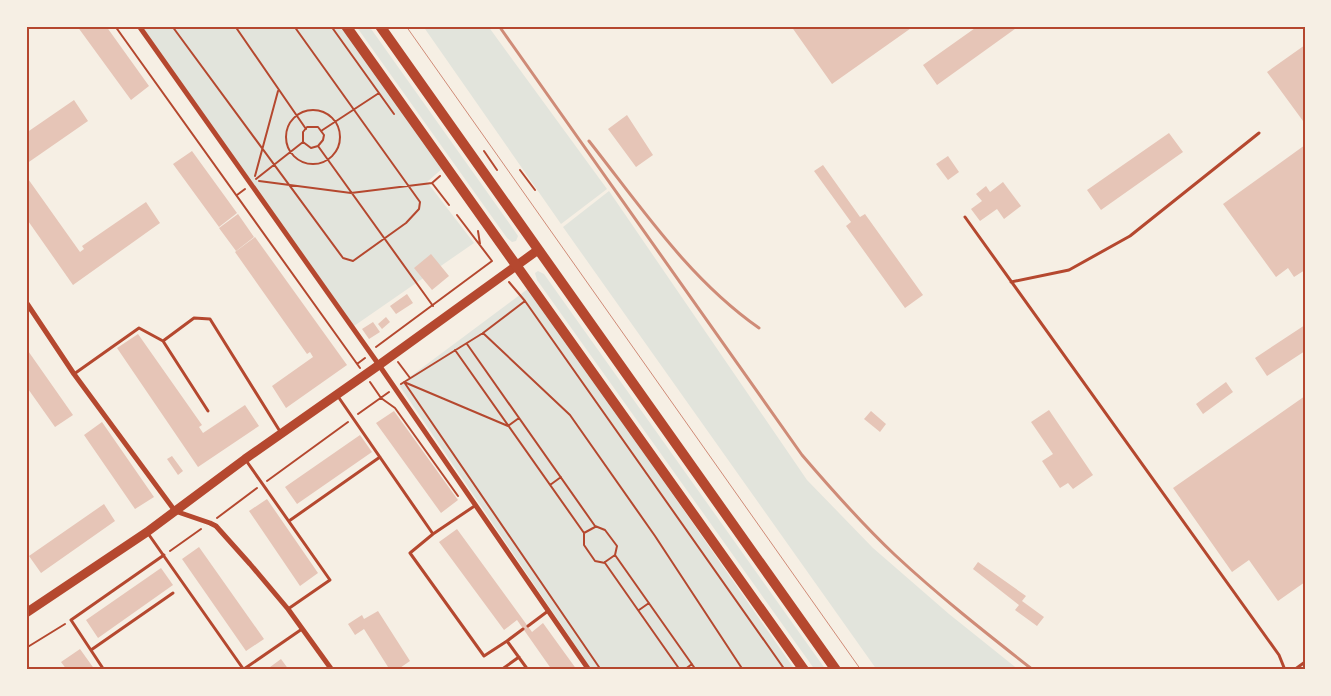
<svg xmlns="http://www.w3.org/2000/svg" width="1331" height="696" font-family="Helvetica,sans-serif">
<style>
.green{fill:#e2e4dc}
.building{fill:#e6c5b7}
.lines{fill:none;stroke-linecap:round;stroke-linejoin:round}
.path{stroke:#b5482f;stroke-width:2}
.service{stroke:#b5482f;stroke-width:3}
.minor{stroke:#b5482f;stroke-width:5}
.secondary{stroke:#b5482f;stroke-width:9}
.primary{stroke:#b5482f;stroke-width:10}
.tram{stroke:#cf8b77;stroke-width:1}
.rail{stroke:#cf8b77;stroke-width:3}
.neatline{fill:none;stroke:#b5482f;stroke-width:2}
</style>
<rect width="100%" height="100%" fill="#f6efe4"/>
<path class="green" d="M141,26H341L443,168L427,182L474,243L354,326Z
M356,26H369L514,230L518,236L516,241L512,242L507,238Z
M423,26H488L607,189L561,224Z
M609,191L807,480L873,548L949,614L1019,670H877L563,227Z
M538,271L544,274L826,670H815L537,280L535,273Z
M529,288L795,670H592L399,385Z"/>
<path class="building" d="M77,26H106L149,86L131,100Z
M791,26H914L832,84Z
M978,26H1019L937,85L923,65Z
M1305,45V119L1303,121L1267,72Z
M74,100L88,121L26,164V133Z
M627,115L653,155L636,167L608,129Z
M1169,133L1183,152L1101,210L1087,190Z
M1305,145V270L1294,277L1288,268L1276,277L1223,204Z
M192,151L237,213L219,227L173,164Z
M948,156L959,172L948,180L936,164Z
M823,165L860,217L865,214L923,295L905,308L846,226L851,222L814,171Z
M26,176L80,252L84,249L82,246L146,202L160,223L73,285L26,218Z
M1003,182L1021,206L1004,219L997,209L980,221L971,209L982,201L976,194L986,186L990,192Z
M238,214L254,237L236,251L219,228Z
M255,237L347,365L286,408L272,386L313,357L310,352L307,354L235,252Z
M431,254L449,276L432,290L414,268Z
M407,294L413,303L396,314L390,306Z
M386,317L390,322L382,329L378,324Z
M373,322L380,332L369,339L362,329Z
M1305,325V351L1267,376L1255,358Z
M138,334L202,425L199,427L203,433L245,405L259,426L198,467L117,348Z
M26,348L73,415L55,427L26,386Z
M1226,382L1233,392L1203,414L1196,404Z
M1305,396V582L1278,601L1249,560L1232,572L1173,488Z
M1049,410L1093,475L1073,489L1068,483L1060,488L1042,461L1053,454L1031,422Z
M394,411L458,500L441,513L376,423Z
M871,411L886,424L880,432L864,419Z
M102,422L154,497L135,509L84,435Z
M360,435L372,452L297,504L285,487Z
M172,456L183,471L178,475L167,459Z
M267,499L318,573L300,586L249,511Z
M104,504L115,521L41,573L29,556Z
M457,529L532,632L543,623L577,670H552L517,620L504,630L439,542Z
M199,547L264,639L246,651L182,559Z
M978,562L1026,596L1022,601L1044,617L1037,626L1015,610L1019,605L973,569Z
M161,568L173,585L98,638L86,620Z
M378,611L410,661L397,670H384L388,667L364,629L355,635L348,624L362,615L364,619Z
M80,649L95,670H67L61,662Z
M281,659L289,670H266Z"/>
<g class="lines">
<path class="path" d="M115,26L360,368
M172,26L343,258L353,261L406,223L419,209L420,202L294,26
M235,26L306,129
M331,26L394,114
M286 137a27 27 0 1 1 54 0a27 27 0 1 1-54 0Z
M321,131L379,93
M318,146L311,148L303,142V132L307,127H318L324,135L323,140L318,146L433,306
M484,151L497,170
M520,170L535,190
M255,176L278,91
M256,179L303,142
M259,181L351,193L432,183L440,176
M432,183L449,205
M237,195L245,189
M478,231L480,244
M509,282L525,301
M483,333L570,415L655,536L743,670
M467,344L595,526L605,530L617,546L615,555L696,670
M376,347L492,261L457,215
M455,350L584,533V545L595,561L605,563L680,670
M398,362L410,378
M357,364L365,358
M370,382L381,398L395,408L458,496
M404,382L601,670
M404,382L508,426L519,418
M401,384L483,333L525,301L785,670
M358,414L389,392
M267,481L348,422
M550,485L561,477
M217,518L257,488
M584,533L595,527
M170,551L201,529
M605,562L615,555
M639,610L649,603
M26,648L65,624
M684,670L692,664"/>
<path class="service" d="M965,217L1279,655L1285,670
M1011,282L1069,270L1130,236L1259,133
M163,341L208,411
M74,374L139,328L163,341L194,318L210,319L281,433
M337,395L433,534L410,553L484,656L507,641L528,670
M245,459L330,580L288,609
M289,521L380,457
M147,532L244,670
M433,534L476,505
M528,626L548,611
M507,641L523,629
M91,650L173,593
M244,669L302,629
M104,670L71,620L164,555
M501,670L519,657
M1294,670L1305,662"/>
<path class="minor" d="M139,26L379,365L589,670
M26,302L74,374L175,511L210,523L216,526L250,564L288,609L332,670
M26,666L28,670"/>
<path class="secondary" d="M26,613L147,532L245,459L379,365L538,250"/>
<path class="primary" d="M346,26L804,670
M380,26L836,670"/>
<path class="tram" d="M406,26L861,670"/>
<path class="rail" d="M499,26L802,455C832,490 862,524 895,555C939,596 986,633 1033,670
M589,141C641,207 689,279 759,328"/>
</g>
<rect width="1331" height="696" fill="none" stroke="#f6efe4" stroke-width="55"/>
<rect x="28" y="28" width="1276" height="640" class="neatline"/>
</svg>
